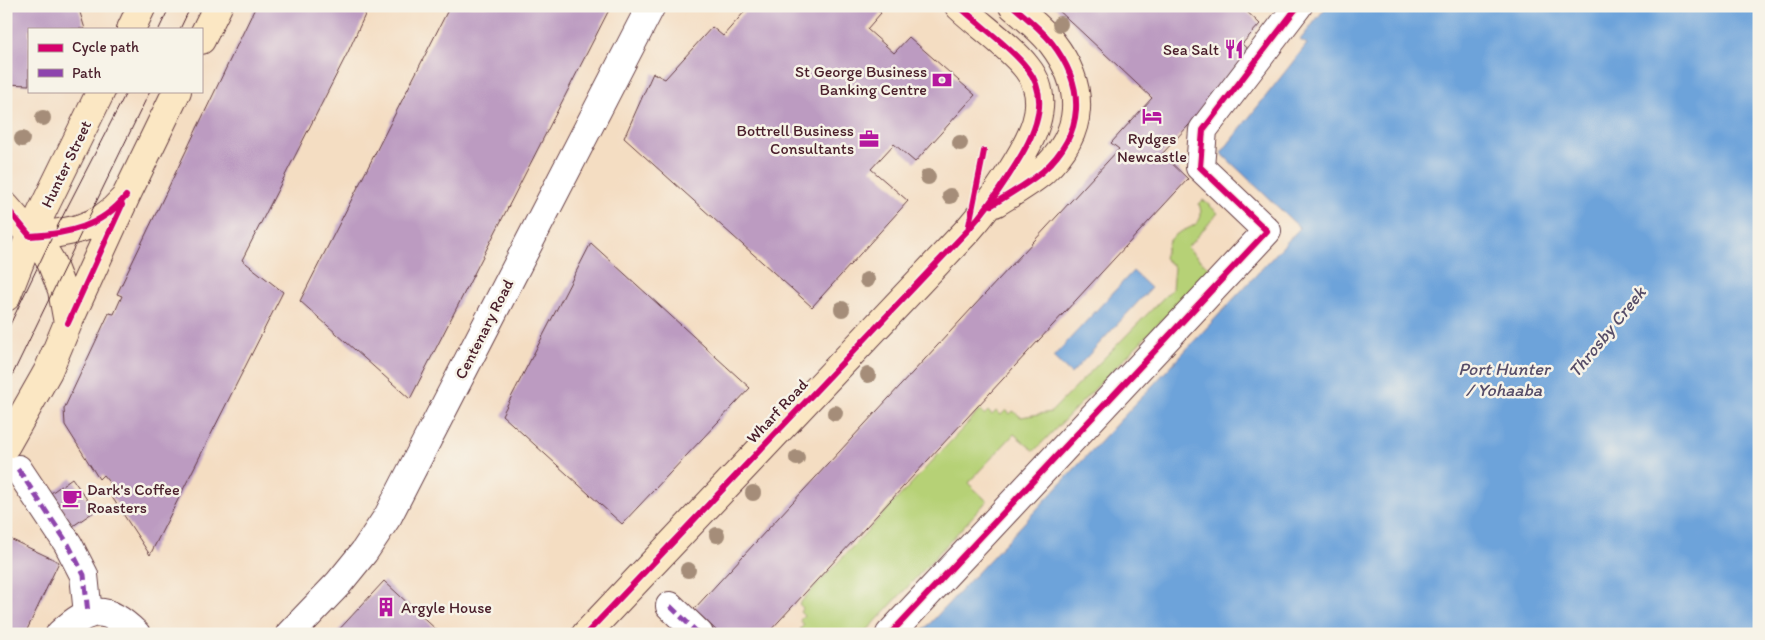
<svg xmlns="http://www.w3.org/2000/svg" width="1765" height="640" font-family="Itim,sans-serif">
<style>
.green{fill:#b6d176;stroke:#807850}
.water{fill:#6da3da;stroke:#5c6182}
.building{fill:#bc9bc1}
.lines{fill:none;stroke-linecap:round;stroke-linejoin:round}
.pedestrian-casing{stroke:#643c42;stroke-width:30}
.minor-casing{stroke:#643c42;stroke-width:30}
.secondary-casing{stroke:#643c42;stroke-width:30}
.pedestrian{stroke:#fff;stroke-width:28}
.minor{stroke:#fff;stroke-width:28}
.secondary{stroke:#fbe7c3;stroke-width:28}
.tram{stroke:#4a1f2b;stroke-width:1}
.quiet{stroke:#8e44ad;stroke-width:5;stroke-dasharray:10 5;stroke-linecap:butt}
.cycleway-casing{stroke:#f7f3e8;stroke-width:9}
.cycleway{stroke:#d6006c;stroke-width:6}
.tree{fill:#a58d79}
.labels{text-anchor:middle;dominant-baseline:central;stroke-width:5;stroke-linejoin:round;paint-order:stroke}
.poi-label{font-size:16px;fill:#4a1f2b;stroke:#f7f3e8;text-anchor:end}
.street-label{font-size:16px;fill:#4a1f2b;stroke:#f7f3e8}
.water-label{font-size:18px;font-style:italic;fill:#564d68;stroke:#f7f3e8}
</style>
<rect width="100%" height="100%" fill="#f7f3e8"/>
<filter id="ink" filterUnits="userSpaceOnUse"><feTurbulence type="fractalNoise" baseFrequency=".02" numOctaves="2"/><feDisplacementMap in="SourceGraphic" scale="10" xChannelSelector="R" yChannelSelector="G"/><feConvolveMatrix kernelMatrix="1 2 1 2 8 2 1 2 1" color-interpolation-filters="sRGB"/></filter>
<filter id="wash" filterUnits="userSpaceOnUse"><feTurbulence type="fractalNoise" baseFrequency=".0096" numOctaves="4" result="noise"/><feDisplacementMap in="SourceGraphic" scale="20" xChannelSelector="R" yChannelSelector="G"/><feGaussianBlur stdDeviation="1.12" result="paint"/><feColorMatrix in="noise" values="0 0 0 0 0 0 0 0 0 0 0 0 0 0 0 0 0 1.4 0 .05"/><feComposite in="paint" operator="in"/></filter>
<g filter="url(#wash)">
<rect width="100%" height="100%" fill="#f4ddc2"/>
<path class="green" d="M1203,200L1218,213L1187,248L1211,270L1034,451L1014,434L968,483L987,501L864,634H803L804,632L800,629L804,625L800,620L804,616L800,612L803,608L799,604L980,410L984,415L988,411L992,415L996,411L1001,415L1006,410L1010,414L1013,411L1021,417L1051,412L1172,289L1174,267L1164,258C1166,251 1167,243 1172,238C1183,226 1208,229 1199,204Z"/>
<path class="water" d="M1327,6H1759V634H920L1300,228L1221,153L1307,44L1300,40Z
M1133,271L1151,288L1071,374L1053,357Z"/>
<g id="blocks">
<path class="building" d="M6,6H78L85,29H29V85L6,84Z
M256,6H369L348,52L242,260L283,292L150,555L108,491L113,487L103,475L99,479L65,425L64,409L109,313L114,314L122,296L117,294Z
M450,6H611L410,399L300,301Z
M741,6H874L881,13L867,29L894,53L909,37L975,95L915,162L894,144L871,169L908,201L812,307L624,138L653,73L665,79L712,27L723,36L746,10Z
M1054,6H1241L1260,24L1242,44L1254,55L1162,154L1188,179L767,634H720L694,609L1119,149L1111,143L1152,98Z
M591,243L750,388L622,524L502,415Z
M72,478L95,511L73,526L51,493Z
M6,537L59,562L25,634H6Z
M384,581L441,634H335Z"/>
</g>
</g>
<g filter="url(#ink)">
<use href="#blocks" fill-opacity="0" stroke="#643c42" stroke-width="1"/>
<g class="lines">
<defs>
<path id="pedestrian" d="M18,469L68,544L84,575L88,614
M670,606L699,634
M890,634L1267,231L1200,167L1203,130L1298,6"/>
<path id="minor" d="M60,634C90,606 106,605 136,634
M290,634L338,584L364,552L388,516L651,6"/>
<path id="secondary" d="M131,29L142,6
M201,40L218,6
M995,203C1011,193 1029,183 1043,171C1085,133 1086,87 1052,43C1041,29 1027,18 1013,6
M6,207L45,252L51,262L62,290L68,323
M30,236C64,234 99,229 122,201
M6,297L30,236L101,91
M6,445L48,371L68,323L126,196L177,91
M586,634L968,230C984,212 996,195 1009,175C1029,144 1055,103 1027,68C1010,46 980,26 959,6"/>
</defs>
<use href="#pedestrian" class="pedestrian-casing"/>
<use href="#minor" class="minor-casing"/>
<use href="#secondary" class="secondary-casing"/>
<use href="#pedestrian" class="pedestrian"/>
<use href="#minor" class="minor"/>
<use href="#secondary" class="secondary"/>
<path class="tram" d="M159,29L170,6
M180,29L191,6
M6,333L53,235L127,91
M6,388L150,91"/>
<path class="quiet" d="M18,469L68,544L84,575L88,614
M670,606L699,634"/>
<defs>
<path id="cycleway" d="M992,205C1009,194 1028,184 1043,171C1085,133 1086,87 1052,43C1041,29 1027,18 1013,6
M6,207L30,236C68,234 101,227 126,196
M968,230L984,151
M68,323L122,205
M586,634L968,230C984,212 996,195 1009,175C1029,144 1055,103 1027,68C1010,46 980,26 959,6
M890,634L1267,231L1200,167L1203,130L1298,6"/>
</defs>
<use href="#cycleway" class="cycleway-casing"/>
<use href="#cycleway" class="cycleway"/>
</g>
<g class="tree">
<circle cx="1060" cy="24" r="8"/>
<circle cx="43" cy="118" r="8"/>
<circle cx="22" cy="139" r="8"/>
<circle cx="960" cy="143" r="8"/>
<circle cx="928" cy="177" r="8"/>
<circle cx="950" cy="196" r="8"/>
<circle cx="867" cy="280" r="8"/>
<circle cx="842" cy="309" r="8"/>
<circle cx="868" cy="375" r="8"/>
<circle cx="835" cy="413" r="8"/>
<circle cx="797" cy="458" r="8"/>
<circle cx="753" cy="493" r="8"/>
<circle cx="717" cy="535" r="8"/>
<circle cx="688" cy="570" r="8"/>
</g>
</g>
<defs>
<symbol id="restaurant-bare" viewBox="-9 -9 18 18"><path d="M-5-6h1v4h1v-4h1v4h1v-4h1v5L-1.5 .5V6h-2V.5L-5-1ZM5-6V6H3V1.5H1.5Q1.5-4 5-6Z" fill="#b5179e" stroke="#f7f3e8" stroke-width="2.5" paint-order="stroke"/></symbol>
<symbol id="bank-bare" viewBox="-9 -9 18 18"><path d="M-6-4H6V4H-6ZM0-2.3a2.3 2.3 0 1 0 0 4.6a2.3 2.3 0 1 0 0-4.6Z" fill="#b5179e" stroke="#f7f3e8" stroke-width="2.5" paint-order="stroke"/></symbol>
<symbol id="hotel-bare" viewBox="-9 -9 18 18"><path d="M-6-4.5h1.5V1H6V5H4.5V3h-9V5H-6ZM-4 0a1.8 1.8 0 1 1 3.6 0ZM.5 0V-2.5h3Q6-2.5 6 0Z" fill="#b5179e" stroke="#f7f3e8" stroke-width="2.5" paint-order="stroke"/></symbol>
<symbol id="office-bare" viewBox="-9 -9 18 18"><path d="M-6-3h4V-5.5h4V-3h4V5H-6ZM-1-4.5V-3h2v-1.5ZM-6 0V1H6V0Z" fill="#b5179e" stroke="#f7f3e8" stroke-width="2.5" paint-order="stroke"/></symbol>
<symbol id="cafe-bare" viewBox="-9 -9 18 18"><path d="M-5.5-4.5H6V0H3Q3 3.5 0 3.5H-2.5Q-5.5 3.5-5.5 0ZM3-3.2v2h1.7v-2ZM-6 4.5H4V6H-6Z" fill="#b5179e" stroke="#f7f3e8" stroke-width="2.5" paint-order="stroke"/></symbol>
<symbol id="building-bare" viewBox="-9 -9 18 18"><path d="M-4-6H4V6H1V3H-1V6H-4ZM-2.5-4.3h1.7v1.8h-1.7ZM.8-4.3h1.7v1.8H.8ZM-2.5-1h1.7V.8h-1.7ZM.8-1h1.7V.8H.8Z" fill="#b5179e" stroke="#f7f3e8" stroke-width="2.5" paint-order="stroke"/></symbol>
</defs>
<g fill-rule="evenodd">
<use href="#restaurant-bare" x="1220" y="35" width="28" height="28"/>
<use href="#bank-bare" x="928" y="66" width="28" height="28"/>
<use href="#hotel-bare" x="1138" y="102" width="28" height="28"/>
<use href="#office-bare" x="855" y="125" width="28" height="28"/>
<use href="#cafe-bare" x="58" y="484" width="28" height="28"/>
<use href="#building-bare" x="372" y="593" width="28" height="28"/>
</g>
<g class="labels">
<g class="poi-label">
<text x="1219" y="49">Sea Salt</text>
<text x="927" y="71">St George Business<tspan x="927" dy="18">Banking Centre</tspan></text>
<text x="854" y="130">Bottrell Business<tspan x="854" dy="18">Consultants</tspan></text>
<text x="1152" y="138" text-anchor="middle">Rydges<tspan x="1152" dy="18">Newcastle</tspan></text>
<text x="87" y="489" text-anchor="start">Dark's Coffee<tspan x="87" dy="18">Roasters</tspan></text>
<text x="401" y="607" text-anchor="start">Argyle House</text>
</g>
<g class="street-label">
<text transform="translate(66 164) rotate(-64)">Hunter Street</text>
<text transform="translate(484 329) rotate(-63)">Centenary Road</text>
<text transform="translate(777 411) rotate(-47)">Wharf Road</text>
</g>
<g class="water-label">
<text transform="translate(1607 332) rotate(-51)">Throsby Creek</text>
<text x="1504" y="369">Port Hunter<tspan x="1504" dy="21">/ Yohaaba</tspan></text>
</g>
</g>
<rect width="1765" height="640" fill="none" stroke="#f7f3e8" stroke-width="25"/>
<rect x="28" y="28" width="175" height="65" fill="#f7f3e8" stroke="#b29e9c"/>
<rect x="38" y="44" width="25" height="8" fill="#d6006c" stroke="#b29e9c"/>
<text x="72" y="52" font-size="15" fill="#4a1f2b">Cycle path</text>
<rect x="38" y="69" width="25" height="8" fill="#8e44ad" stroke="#b29e9c"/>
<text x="72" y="78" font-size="15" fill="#4a1f2b">Path</text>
</svg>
